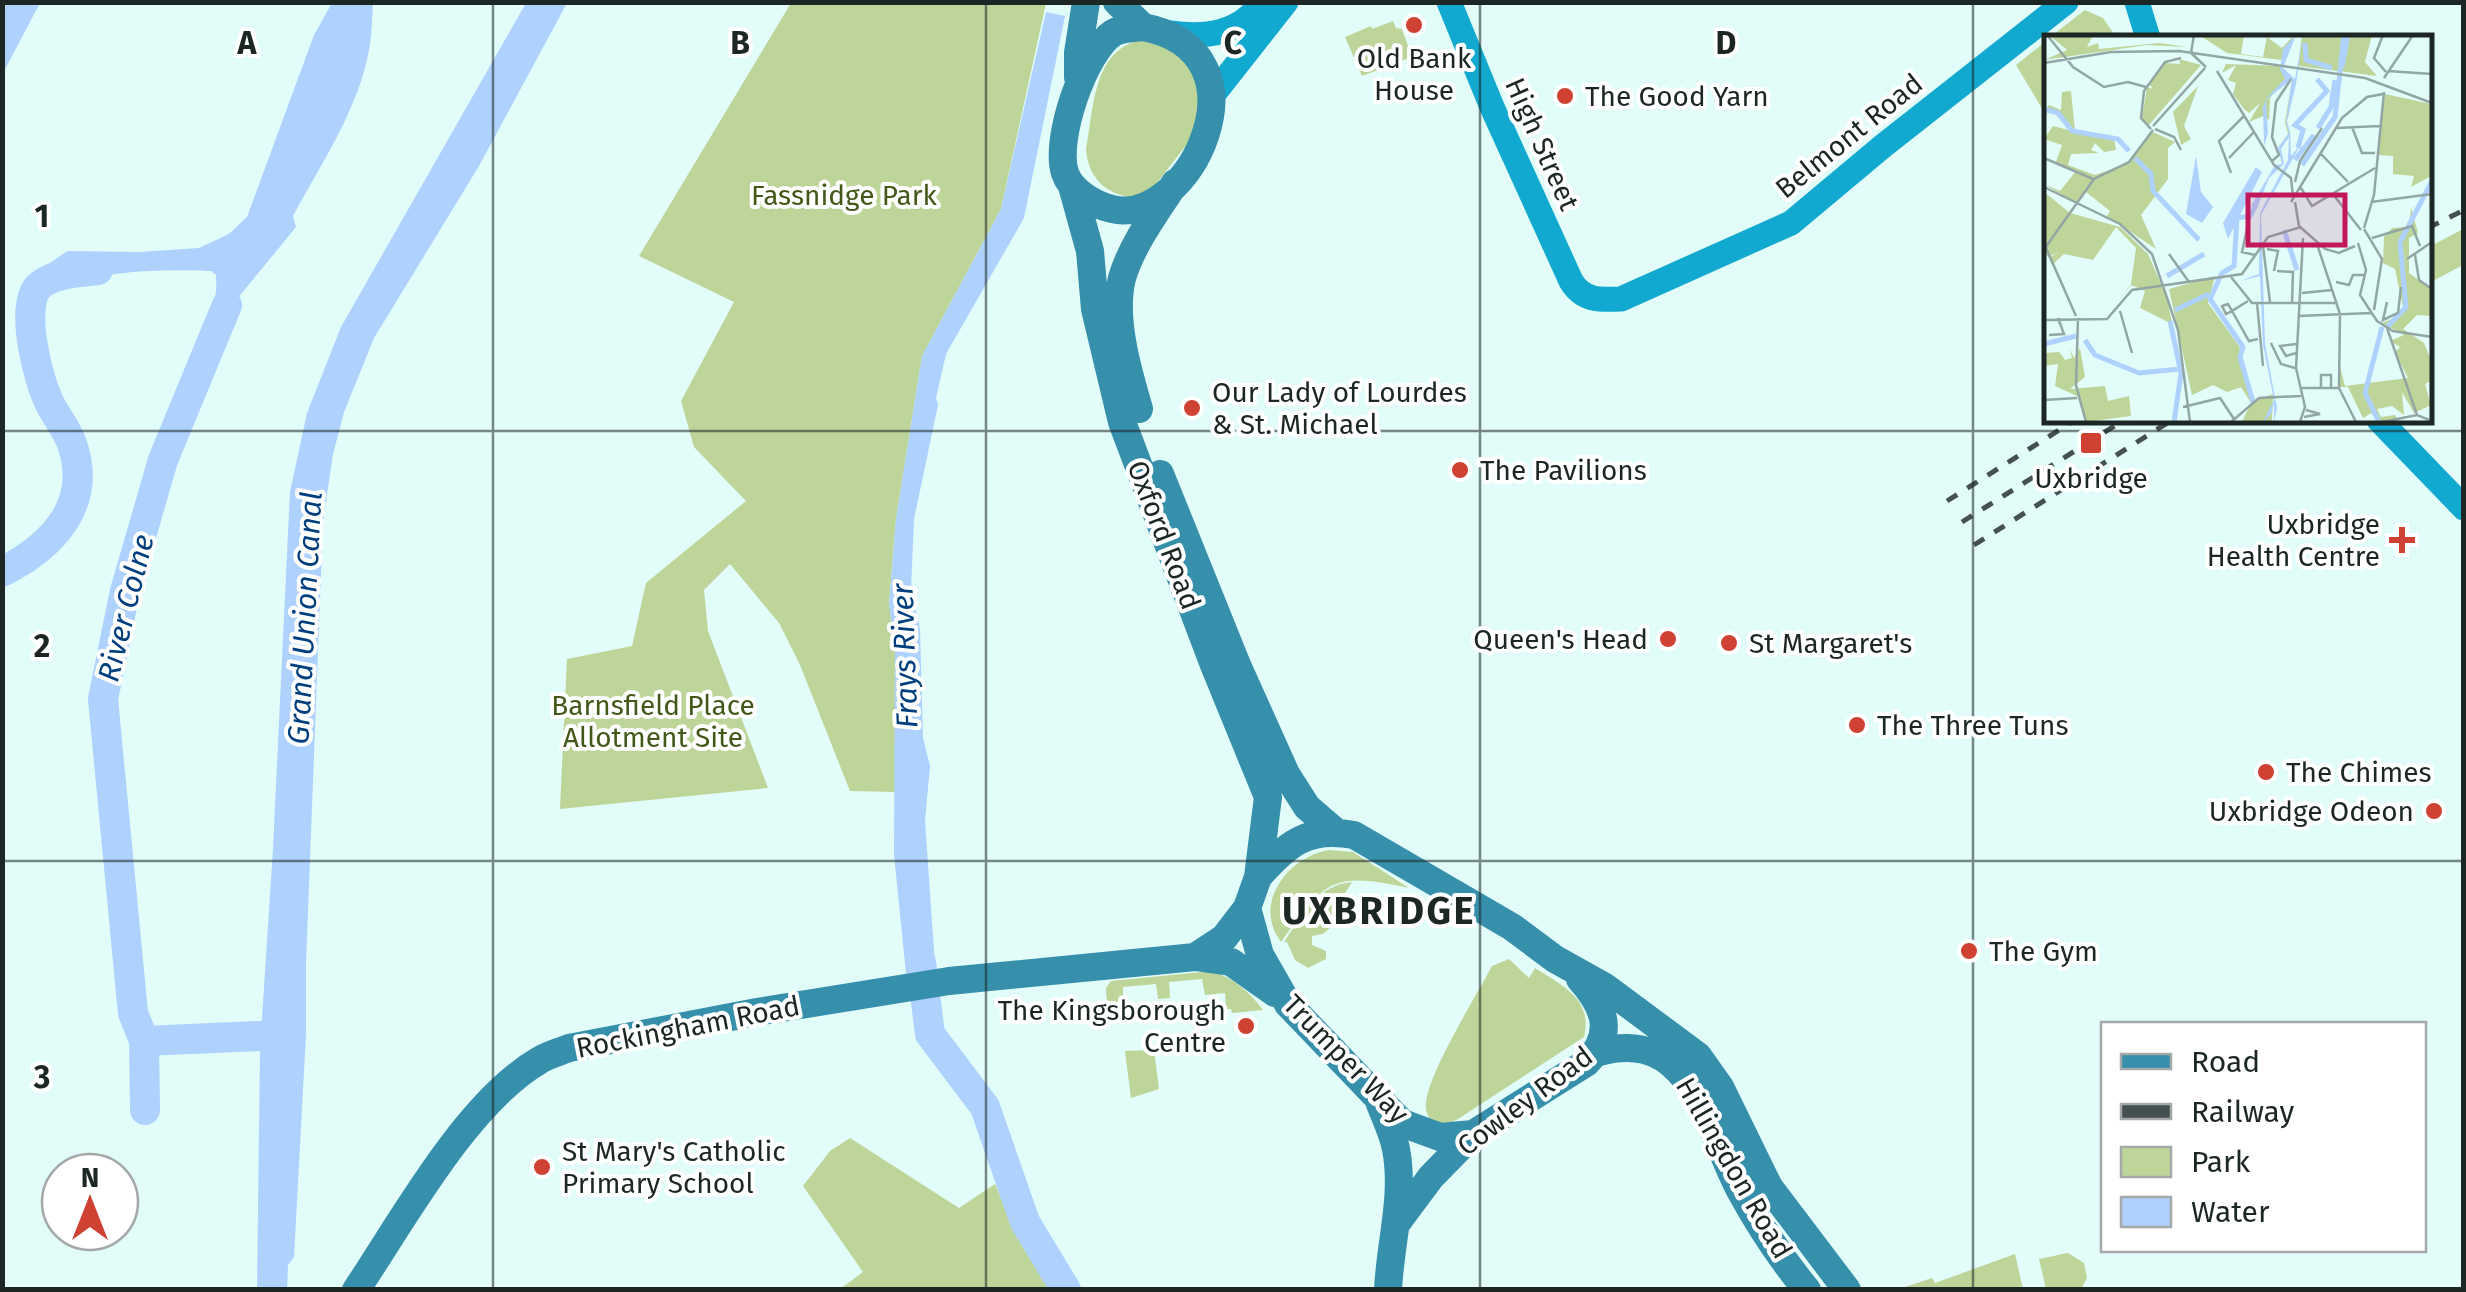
<svg xmlns="http://www.w3.org/2000/svg" width="2466" height="1292" font-family="'Fira Sans',sans-serif">
<style>
.green{fill:#bed59a}
.water{fill:#aed1fe}
.lines{fill:none;stroke-linecap:round;stroke-linejoin:round}
.river{stroke:#aed1fe;stroke-width:30}
.secondary{stroke:#11a9cf;stroke-width:25}
.primary{stroke:#368fab;stroke-width:28}
.rail{stroke:#445150;stroke-width:5;stroke-dasharray:12 12;stroke-linecap:butt}
.grid{fill:none;stroke:#1c2625;stroke-width:2.5;stroke-opacity:0.55}
.poi-dot{fill:#ce4133;stroke:#fff;stroke-width:4}
.labels{text-anchor:middle;dominant-baseline:central;stroke-width:8;stroke-linejoin:round;paint-order:stroke}
.poi-label{font-size:28px;fill:#1c2625;stroke:#fff;text-anchor:start}
.street-label{font-size:28px;fill:#1c2625;stroke:#fff}
.park-label{font-size:28px;fill:#44581a;stroke:#fff}
.water-label{font-size:30px;font-style:italic;fill:#003f7e;stroke:#fff}
.district-label{font-size:38px;font-weight:bold;letter-spacing:2.5px;fill:#1c2625;stroke:#fff}
.inset-river{fill:none;stroke:#aed1fe;stroke-width:5}
.inset-road{fill:none;stroke:#92a6a4;stroke-width:2.5}
.view{fill:#c2185b;fill-opacity:0.15;stroke:#c2185b;stroke-width:5}
.inset-edge{fill:none;stroke:#1c2625;stroke-width:5}
.grid-label{font-size:32px;text-anchor:middle;font-weight:bold;fill:#1c2625;stroke:#fff;stroke-width:8;stroke-linejoin:round;paint-order:stroke}
</style>
<rect width="100%" height="100%" fill="#e1fcf9"/>
<path class="green" d="M791,3H1046L1001,209L922,356L896,519L889,603L895,648L896,792L850,791L800,665L779,623L730,564L704,590L708,631L768,788L560,809L567,659L632,646L646,583L746,501L694,447L681,401L734,302L639,256Z
M2085,10L2103,18L2116,37H2050Z
M1393,21L1396,28L1402,29L1412,57L1362,76L1345,37L1371,26L1372,29Z
M1147,39L1189,56L1205,121L1153,188L1140,198C1110,197 1088,181 1086,149C1094,106 1093,45 1147,39Z
M2046,41V115L2016,65Z
M2463,229V265L2429,283V247Z
M1329,850L1353,852L1409,888C1332,871 1325,880 1281,942C1252,903 1288,857 1329,850Z
M1352,882L1344,895L1332,897L1331,927L1323,934L1312,936V945L1326,951V959L1308,968L1295,960L1287,942H1284C1302,916 1317,885 1352,882Z
M1509,959L1529,978L1535,968C1563,986 1593,999 1584,1037L1458,1119C1451,1123 1444,1125 1435,1122C1427,1118 1425,1110 1426,1102C1430,1070 1475,998 1492,966Z
M1212,971C1234,979 1249,991 1263,1010L1232,1013L1231,1009H1226L1225,993L1205,995L1202,979L1169,982L1170,998L1158,999L1156,984L1123,987V1002L1118,1003L1119,1019L1107,1013L1106,988L1111,981Z
M1154,1050L1159,1089L1131,1098L1125,1051Z
M850,1138L959,1208L995,1184L1022,1246L1050,1289H840L863,1272L803,1186L830,1151Z
M2068,1253L2084,1263L2087,1278L2081,1289H2046L2039,1259Z
M2015,1254L2023,1289H1899L1932,1278L1935,1283Z"/>
<path class="water" d="M3,2L40,3L3,73L2,3Z
M332,3H373C372,18 372,35 369,50C358,110 321,164 293,216L296,227L237,299L217,346L202,338C211,317 218,299 216,275L211,271C178,269 94,269 69,288L46,266L67,251L139,252L199,248L229,234L247,217L314,35Z
M526,3H567L479,166L374,338L344,412L333,454L323,521L306,963V1034L294,1257L288,1265L287,1289H257L260,1049L273,849L290,492L307,413L341,327Z
M1046,12L1065,16L1024,218L946,354L936,398L938,405L914,519L911,590L920,629L923,738L930,766L925,821L935,965L931,969L906,973L894,855L895,650L889,604L896,519L922,356L1001,209Z"/>
<g class="lines">
<path class="river" d="M2,572C53,546 93,504 72,444C67,429 57,418 50,404C38,381 19,305 39,286C53,273 81,272 98,270
M921,962L930,1034L985,1107L1025,1222L1066,1290
M144,1041L282,1035
M145,1110L144,1041L133,1013L103,699L125,591L163,460L227,305"/>
<path class="secondary" d="M1449,2L1492,107L1571,281C1583,301 1600,300 1621,299L1791,223L1883,146L2066,2
M2137,2L2148,38
M1170,33C1206,38 1240,34 1262,2
M1212,96L1286,2
M2379,420L2464,508"/>
<path class="primary" d="M1117,2L1143,27
M1143,27C1275,52 1188,228 1112,209C1094,205 1071,191 1065,173C1054,140 1084,52 1113,33C1122,28 1133,28 1143,27Z
M1078,77V53L1086,2
M1072,186L1090,251L1095,309L1122,422L1214,665L1268,797L1258,877L1247,908L1260,955L1288,1004L1402,1123L1440,1137L1473,1134
M1139,409C1128,371 1112,318 1122,278C1132,244 1156,213 1175,183
M1160,474L1237,665L1286,774L1307,807L1336,832
M1258,877C1288,843 1307,827 1354,835L1512,927L1555,959L1605,987L1698,1056L1720,1087L1769,1187L1847,1290
M1195,957L1224,938L1247,908
M1596,1053C1693,1023 1708,1132 1741,1192C1759,1225 1783,1261 1807,1290
M1380,1104C1386,1119 1393,1134 1396,1149C1405,1196 1390,1243 1388,1290
M1396,1224L1431,1177L1473,1134L1586,1063C1616,1033 1604,1006 1580,979
M356,1290C403,1220 467,1102 540,1060C548,1055 559,1052 569,1048L757,1012L949,981L1195,957L1231,962L1275,993"/>
<path class="rail" d="M2428,228L2464,210
M1947,501L2075,420
M1962,522L2124,420
M1974,545L2172,420"/>
</g>
<path class="grid" d="M493,2V1290M986,2V1290M1480,2V1290M1973,2V1290M2,431H2464M2,861H2464"/>
<g class="poi-dot">
<circle cx="1414" cy="25" r="10"/>
<circle cx="1565" cy="96" r="10"/>
<circle cx="1192" cy="408" r="10"/>
<rect x="2079" y="431" width="24" height="24" rx="5"/>
<circle cx="1460" cy="470" r="10"/>
<path d="M2397 525h10v10h10v10h-10v10h-10v-10h-10v-10h10z"/>
<circle cx="1668" cy="639" r="10"/>
<circle cx="1729" cy="643" r="10"/>
<circle cx="1857" cy="725" r="10"/>
<circle cx="2266" cy="772" r="10"/>
<circle cx="2434" cy="811" r="10"/>
<circle cx="1969" cy="951" r="10"/>
<circle cx="1246" cy="1026" r="10"/>
<circle cx="542" cy="1167" r="10"/>
</g>
<g class="labels">
<g class="poi-label">
<text x="1414" y="58" text-anchor="middle">Old Bank<tspan x="1414" dy="32">House</tspan></text>
<text x="1585" y="96">The Good Yarn</text>
<text x="1212" y="392">Our Lady of Lourdes<tspan x="1212" dy="32">&amp; St. Michael</tspan></text>
<text x="1480" y="470">The Pavilions</text>
<text x="2091" y="478" text-anchor="middle">Uxbridge</text>
<text x="2380" y="524" text-anchor="end">Uxbridge<tspan x="2380" dy="32">Health Centre</tspan></text>
<text x="1648" y="639" text-anchor="end">Queen's Head</text>
<text x="1749" y="643">St Margaret's</text>
<text x="1877" y="725">The Three Tuns</text>
<text x="2286" y="772">The Chimes</text>
<text x="2414" y="811" text-anchor="end">Uxbridge Odeon</text>
<text x="1989" y="951">The Gym</text>
<text x="1226" y="1010" text-anchor="end">The Kingsborough<tspan x="1226" dy="32">Centre</tspan></text>
<text x="562" y="1151">St Mary's Catholic<tspan x="562" dy="32">Primary School</tspan></text>
</g>
<g class="street-label">
<text transform="translate(1849 136) rotate(-39)">Belmont Road</text>
<text transform="translate(1542 144) rotate(66)">High Street</text>
<text transform="translate(1164 535) rotate(69)">Oxford Road</text>
<text transform="translate(688 1027) rotate(-11)">Rockingham Road</text>
<text transform="translate(1346 1059) rotate(46)">Trumper Way</text>
<text transform="translate(1525 1101) rotate(-37)">Cowley Road</text>
<text transform="translate(1734 1168) rotate(60)">Hillingdon Road</text>
</g>
<g class="park-label">
<text x="844" y="195">Fassnidge Park</text>
<text x="653" y="705">Barnsfield Place<tspan x="653" dy="32">Allotment Site</tspan></text>
</g>
<g class="water-label">
<text transform="translate(126 608) rotate(-76)">River Colne</text>
<text transform="translate(305 618) rotate(-87)">Grand Union Canal</text>
<text transform="translate(905 656) rotate(-92)">Frays River</text>
</g>
<g class="district-label">
<text x="1379" y="911">UXBRIDGE</text>
</g>
</g>
<g transform="translate(2044 35)">
<rect width="388" height="388" fill="#e1fcf9"/>
<path d="M5,0H49L43,12L54,8L55,14L116,8L143,12L103,10L0,25L23,15ZM155,0H200L197,19L219,22L223,2L238,13L250,0L237,25L183,18ZM258,0H328L321,27L333,41L254,31ZM135,24L157,30L105,90L98,83L103,52L109,54L105,49L121,28L136,29ZM182,29L237,31L241,44L242,41L246,42L249,45L250,50L245,79L242,87L245,97V99L243,102L245,103L234,113L244,99L241,87L248,45L243,42L226,63L225,85L219,81L205,87L216,68L205,78L200,74L189,59L192,48L184,45L192,30L178,38ZM154,51L140,91L147,104L137,110L129,77ZM27,56L31,96L70,103L72,115L60,117L51,108L47,115L55,118L27,119L24,130L51,140L82,129L109,97L131,107L124,113V144L97,180L112,214L63,181L66,176L42,157L32,168L0,149L16,156L32,136L12,127L18,110L0,104L9,91L28,96L13,78L0,76L5,70L17,75L18,57ZM341,59L387,69V141L367,152L370,141L349,139V121L333,120ZM0,157L26,178L76,192L104,219L123,263L137,332L124,287L96,273L101,256L87,250L73,268L87,249L92,213L72,192L49,225L20,219L8,230L5,223L15,217L4,222L0,216ZM367,172L374,198L365,203V238L387,254V281L373,280L359,294L380,308L387,325V346L381,349L387,370L370,378L358,357L360,380L348,371L333,374L337,382L351,380L355,387H336L327,378L313,387L319,383L304,352H295L296,332L301,351L364,343L351,317L356,312L346,306L360,300L338,288L355,281L359,272L351,234L339,228L340,202L348,193L365,192ZM171,241L164,268L195,311L209,366L229,359L228,387H198L207,368L197,352L183,357L169,350L148,360L125,254ZM36,313L41,342L26,354L61,351L64,366L85,361L87,381L42,387L33,361L11,351L14,329L0,331V318L15,317L21,325L28,323L26,314L30,323Z" fill="#bed59a"/>
<path d="M252,0L239,33L251,44L259,0L252,49L243,86L246,97L247,121L257,109L217,180L221,309L233,373L230,387V367L227,379L219,387L230,365L219,310L216,241L196,246L215,239L216,178L244,125L245,102L237,114L240,129L225,143L213,173L207,171L231,130L238,129L234,113L245,98L242,87L248,44L222,65L224,98L220,111L219,72L222,64L241,44L236,34L239,14ZM152,121L157,157L169,172L158,188L142,179ZM212,132L218,137L184,204L179,188Z" fill="#aed1fe"/>
<path class="inset-river" d="M261,8L262,25L288,33M298,32L304,0M0,74L14,78L28,96L74,104L85,116M274,93L287,72L291,45M254,113L259,95L251,90L283,56L273,44M91,123L107,139L109,156L155,205M251,125L270,100M258,130L291,82L300,0M240,195L253,235M123,241L160,219M131,275L165,259M126,286L137,338L130,387M343,292L362,272L356,207L388,146M41,305L51,320L95,338L136,334M0,309L32,301M209,367L196,322L199,312L166,264L178,238L190,231L193,183L206,181L212,170M335,387L321,358L338,292"/>
<path class="inset-road" d="M3,0L29,32L60,52L84,47L102,52M150,0L147,18L162,32M339,0L330,23L342,37M0,28L67,17L135,16L321,43L388,68M173,36L230,130L247,143L249,161M344,36L388,39M340,43L369,0M109,91L161,33M308,92L318,118H331M292,93L336,91M107,94L97,83L100,56L121,27L137,23M111,94L130,102L137,115M277,119L304,147M0,123L49,144M185,123L210,97M228,126L235,120L228,102L232,67L247,44M187,138L175,106L200,81M251,147L256,126L278,93M0,152L76,189L108,219L134,295L146,387M257,153L268,171L331,133M288,158L317,195M247,167L298,83L323,62L339,59M251,167L255,191L281,214L295,218L311,211M327,167L388,159M320,193L330,160L340,57M203,194L198,217L211,220M320,194L338,224L330,275M328,203L368,191L376,211M314,208L322,235L316,260L333,286L349,296L388,302M219,211L226,267M274,212L296,279L295,353M1,213L50,144L85,127L109,95M2,213L32,281M223,214L234,216L230,236M125,219L145,247M371,220L375,245L388,254M363,224L388,207M233,236L249,237L248,269M187,242L208,268H293M292,247L305,250L309,240H320M258,258L288,255M204,266L188,276L205,306L214,304M343,267L339,285L354,278L357,252M213,268L219,331M184,269L188,276L182,279L178,271ZM76,276L88,318M254,281L327,278M34,283L32,350L42,387M0,285L63,284L88,255L198,239L224,202L257,192M343,293L373,380M5,300L20,299L14,283M227,308L237,329L251,333M252,318L242,321L236,311L252,309M258,353H295M277,353V340H287V353M295,353L312,387M0,365L33,363M139,372L176,363L190,384M260,382L276,379L262,375M187,387L215,363L257,361M256,387L261,372L252,333L259,203M338,387L373,380L388,386"/>
<path class="view" d="M204,160H301V210H204Z"/>
<rect width="388" height="388" class="inset-edge"/>
</g>
<g class="grid-label">
<text x="247" y="54">A</text>
<text x="740" y="54">B</text>
<text x="1233" y="54">C</text>
<text x="1726" y="54">D</text>
<text x="42" y="227">1</text>
<text x="42" y="657">2</text>
<text x="42" y="1088">3</text>
</g>
<rect width="2466" height="1292" fill="none" stroke="#1c2625" stroke-width="10"/>
<rect x="2101" y="1022" width="325" height="230" fill="#ffffff" stroke="#a4a8a8" stroke-width="2.5"/>
<rect x="2121" y="1054" width="50" height="15" fill="#368fab" stroke="#a4a8a8" stroke-width="2.5"/>
<text x="2191" y="1072" font-size="30" fill="#1c2625">Road</text>
<rect x="2121" y="1104" width="50" height="15" fill="#445150" stroke="#a4a8a8" stroke-width="2.5"/>
<text x="2191" y="1122" font-size="30" fill="#1c2625">Railway</text>
<rect x="2121" y="1147" width="50" height="30" fill="#bed59a" stroke="#a4a8a8" stroke-width="2.5"/>
<text x="2191" y="1172" font-size="30" fill="#1c2625">Park</text>
<rect x="2121" y="1197" width="50" height="30" fill="#aed1fe" stroke="#a4a8a8" stroke-width="2.5"/>
<text x="2191" y="1222" font-size="30" fill="#1c2625">Water</text>
<g transform="translate(90 1202)"><circle r="48" fill="#ffffff" stroke="#a4a8a8" stroke-width="2.5"/>
<path d="M0-8L18 38L0 25L-18 38Z" fill="#ce4133"/>
<text y="-15" font-size="28" font-weight="bold" text-anchor="middle" fill="#1c2625">N</text>
</g>
</svg>
